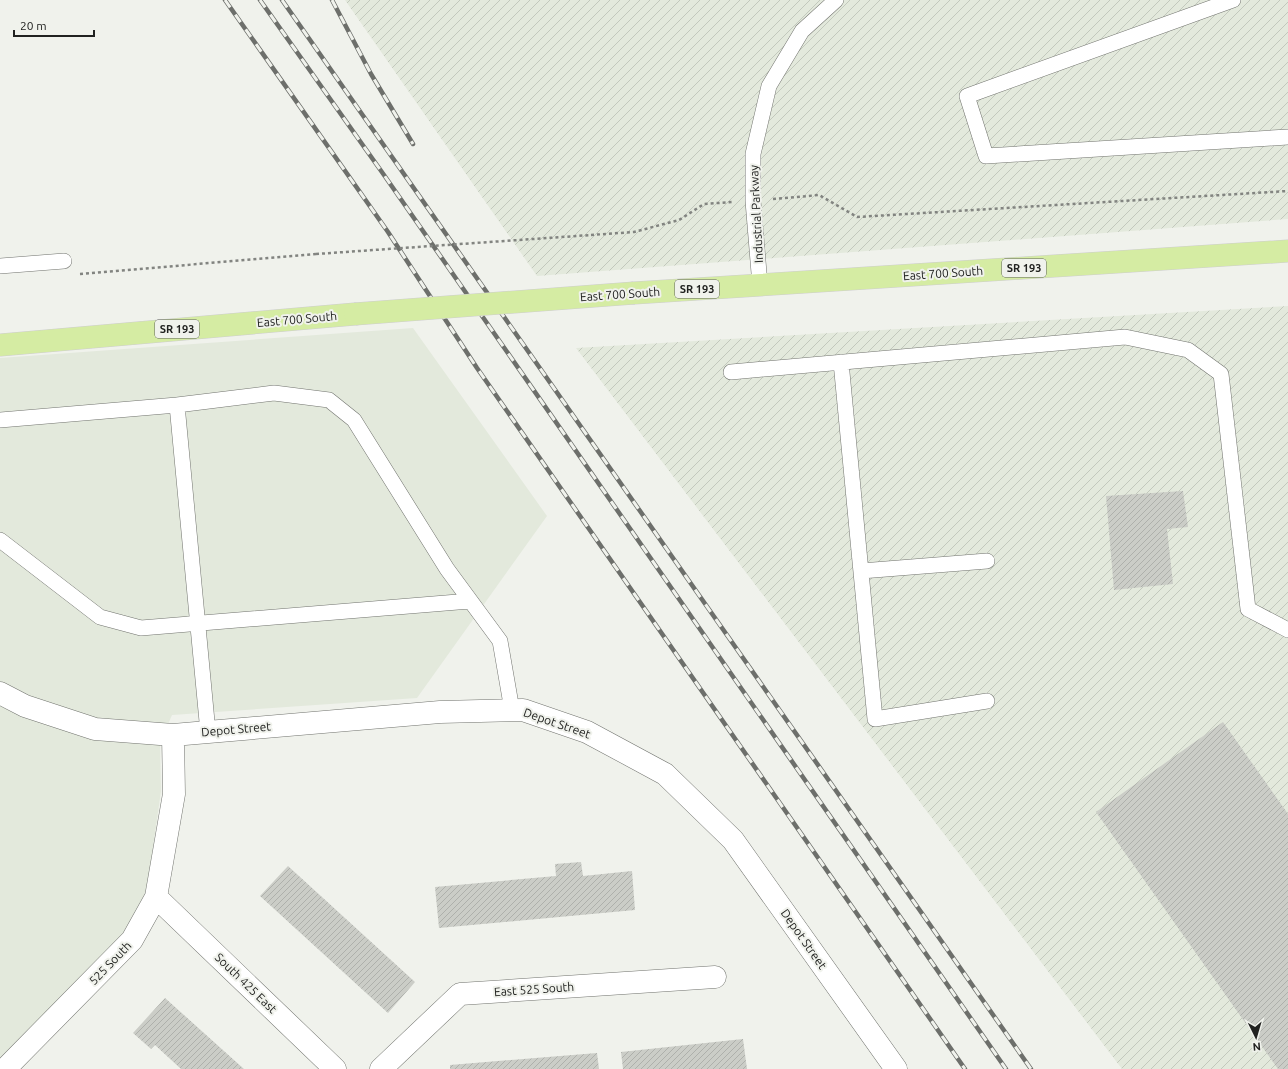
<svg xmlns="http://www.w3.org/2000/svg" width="1288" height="1069" font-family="Ubuntu,sans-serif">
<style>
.built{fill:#e3e9dc}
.industrial{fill:url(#industrial-furrows)}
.building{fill:url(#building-hatch)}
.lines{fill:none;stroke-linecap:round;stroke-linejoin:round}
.lane-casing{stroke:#71736e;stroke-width:16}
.street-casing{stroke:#71736e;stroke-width:23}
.primary-casing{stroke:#cecece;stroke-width:23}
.path{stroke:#828480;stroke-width:2.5;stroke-dasharray:3 3;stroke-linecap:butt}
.lane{stroke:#fff;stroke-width:15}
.street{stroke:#fff;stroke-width:22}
.primary{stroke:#d5eca3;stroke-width:22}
.rail-casing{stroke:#6d6f6b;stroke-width:4.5}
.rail{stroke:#f0f2ec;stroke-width:3;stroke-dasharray:9;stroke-linecap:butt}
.primary-bridge-casing{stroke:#cecece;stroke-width:23;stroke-linecap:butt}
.path-bridge{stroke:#828480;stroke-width:2.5;stroke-dasharray:3 3;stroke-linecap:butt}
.primary-bridge{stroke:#d5eca3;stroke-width:22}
.labels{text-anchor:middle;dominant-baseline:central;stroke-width:4;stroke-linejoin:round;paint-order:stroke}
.shield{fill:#f0f2ec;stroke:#5f605d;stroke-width:1}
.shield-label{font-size:11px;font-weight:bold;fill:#212220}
.street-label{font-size:12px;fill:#212220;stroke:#f0f2ec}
</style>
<defs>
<pattern id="industrial-furrows" width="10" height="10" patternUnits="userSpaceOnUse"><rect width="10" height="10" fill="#e3e9dc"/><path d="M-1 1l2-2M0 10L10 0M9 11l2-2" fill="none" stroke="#c2c8bc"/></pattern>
<pattern id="building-hatch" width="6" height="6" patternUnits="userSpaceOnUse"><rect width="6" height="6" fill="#cbcdc7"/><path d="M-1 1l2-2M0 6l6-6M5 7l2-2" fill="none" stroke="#aeb0ab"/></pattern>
</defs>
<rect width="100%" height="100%" fill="#f0f2ec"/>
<path class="built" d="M413,328L547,516L417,698L172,715L160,743L161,791L147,890L124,932L0,1059V358Z"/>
<path class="industrial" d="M345,0H1288V219L537,276Z
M1288,306V1069H1122L576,348Z"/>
<path class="building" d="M1183,491L1188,527L1167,529L1173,584L1114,590L1106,496Z
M1223,722L1288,814V1069H1278L1096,812Z
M581,862L583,876L632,871L635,910L439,928L435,887L556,876L555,864Z
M288,866L415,982L388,1013L260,896Z
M165,998L244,1069H181L155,1045L151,1049L133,1033Z
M743,1039L747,1069H623L621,1052Z
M597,1053L599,1069H450V1065Z"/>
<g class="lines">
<defs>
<path id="lane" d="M1233,0L967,96L986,156L1288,137
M0,266L64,261
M760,285L753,201V154L769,86L802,31L836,0
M841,362L875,719L987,701
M731,372L1125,337L1188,350L1221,374L1248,609L1288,630
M0,420L177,405
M0,540L100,617L141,628L470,601
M861,571L987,561
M208,732L177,405L274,393L329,400L354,420L447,569L500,641L512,710"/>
<path id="street" d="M0,693L25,706L95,729L173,735L440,712L523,710L587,732L665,774L733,840L896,1069
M156,897L335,1069
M5,1069L132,940L156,897L174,794L173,735
M381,1069L460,994L715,977"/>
<path id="primary" d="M634,293L1288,251
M0,345L355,314"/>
</defs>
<use href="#lane" class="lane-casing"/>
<use href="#street" class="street-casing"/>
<use href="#primary" class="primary-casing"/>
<path class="path" d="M773,199L819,195L857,217L1288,191
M591,235L634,232L679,220L704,204L732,202
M80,274L316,254"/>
<use href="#lane" class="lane"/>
<use href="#street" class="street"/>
<use href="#primary" class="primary"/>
<defs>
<path id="rail" d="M225,0L388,232L477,368L965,1069
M260,0L384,175L1006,1069
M282,0L1031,1069
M332,0L371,74L413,144"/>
</defs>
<use href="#rail" class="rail-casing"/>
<use href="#rail" class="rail"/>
<defs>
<path id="primary-bridge" d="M355,314L634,293"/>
</defs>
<use href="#primary-bridge" class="primary-bridge-casing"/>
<path class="path-bridge" d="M316,254L591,235"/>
<use href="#primary-bridge" class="primary-bridge"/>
</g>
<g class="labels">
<g class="shield">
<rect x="1002" y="259" width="44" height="18" rx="3"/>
<rect x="675" y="280" width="44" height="18" rx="3"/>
<rect x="155" y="320" width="44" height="18" rx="3"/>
</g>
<g class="shield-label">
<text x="1024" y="268">SR 193</text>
<text x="697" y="289">SR 193</text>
<text x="177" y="329">SR 193</text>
</g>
<g class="street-label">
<text transform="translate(756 214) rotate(-93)">Industrial Parkway</text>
<text transform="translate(943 273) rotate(-4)">East 700 South</text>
<text transform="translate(620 294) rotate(-4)">East 700 South</text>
<text transform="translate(297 319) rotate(-5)">East 700 South</text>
<text transform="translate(557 723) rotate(19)">Depot Street</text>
<text transform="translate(236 729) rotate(-5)">Depot Street</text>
<text transform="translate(804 939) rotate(55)">Depot Street</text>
<text transform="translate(110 963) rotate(-46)">525 South</text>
<text transform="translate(246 983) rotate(44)">South 425 East</text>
<text transform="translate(534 989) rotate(-4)">East 525 South</text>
</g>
</g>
<g transform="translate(1256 1037) rotate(175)" stroke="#f0f2ec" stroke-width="3" paint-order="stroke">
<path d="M0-3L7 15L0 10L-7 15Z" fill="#212220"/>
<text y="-6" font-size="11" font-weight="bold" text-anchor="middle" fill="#212220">N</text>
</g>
<path d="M14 30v6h80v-6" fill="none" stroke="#212220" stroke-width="2"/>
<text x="20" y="30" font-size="12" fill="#212220" stroke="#f0f2ec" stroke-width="3" paint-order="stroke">20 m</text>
</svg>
